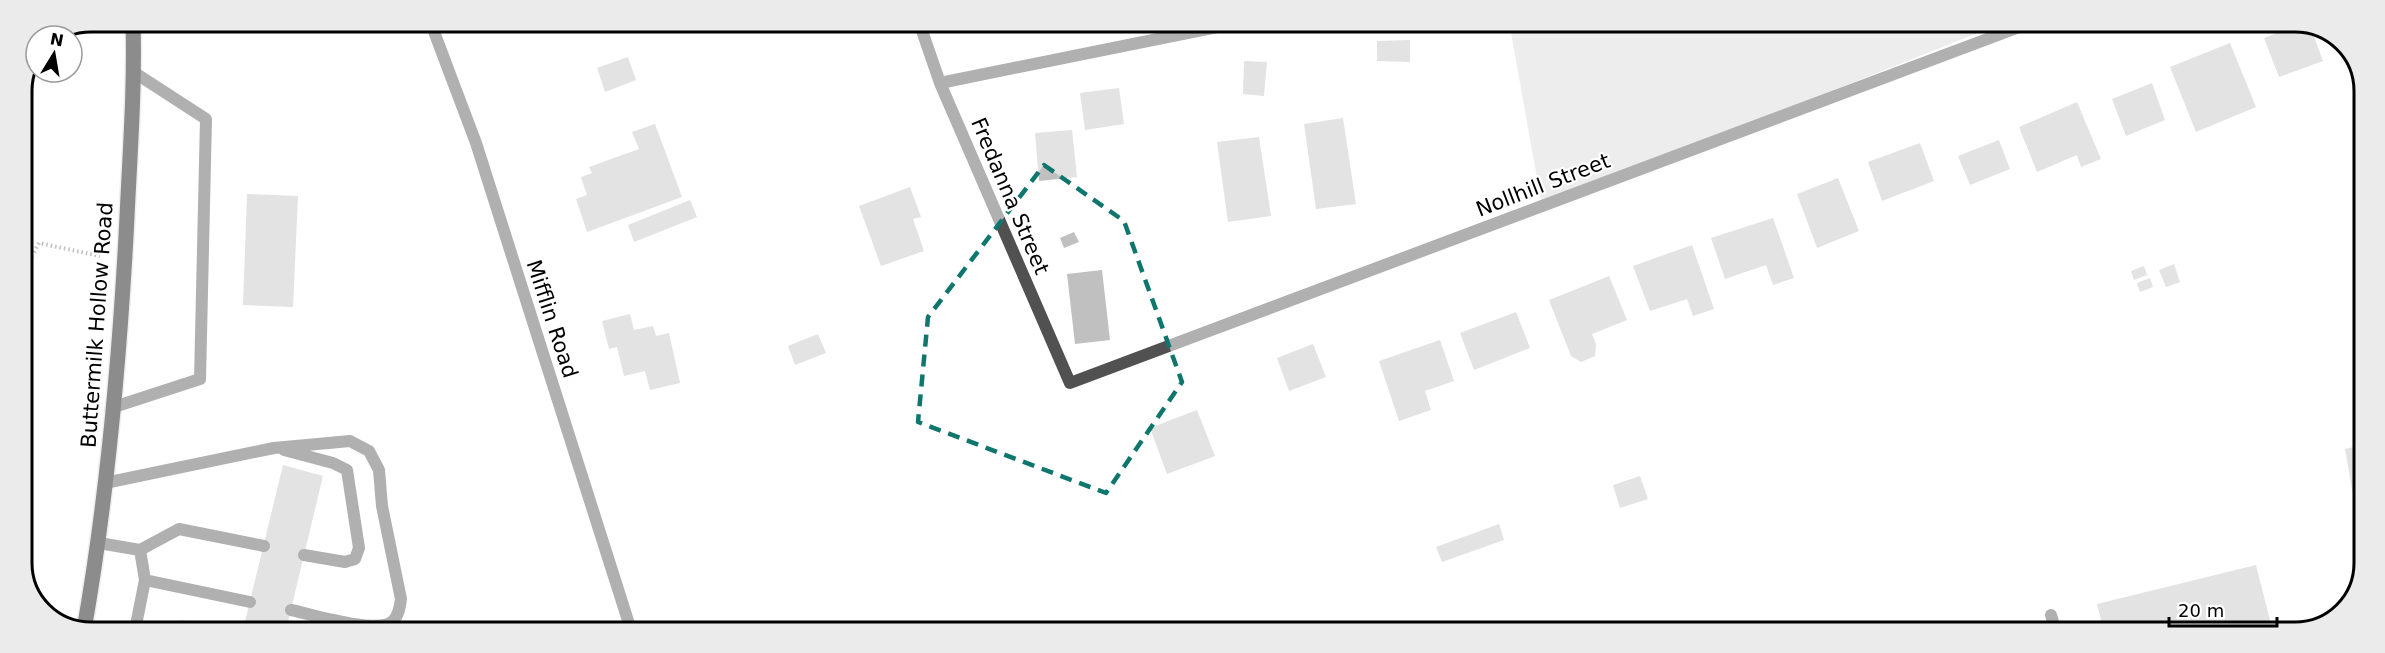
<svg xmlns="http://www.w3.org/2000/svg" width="2385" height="653" font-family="'DejaVu Sans',sans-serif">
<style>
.green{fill:#d8d8d8}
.building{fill:#c0c0c0}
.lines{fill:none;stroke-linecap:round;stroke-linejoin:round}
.primary-casing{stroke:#dbdbdb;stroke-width:18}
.path{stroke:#737373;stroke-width:4;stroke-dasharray:1.5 3;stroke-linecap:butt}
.service{stroke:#515151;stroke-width:12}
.minor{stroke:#515151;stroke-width:12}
.tertiary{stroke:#515151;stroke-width:12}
.primary{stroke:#000;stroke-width:15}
.marked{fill:none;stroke:#0f766e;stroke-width:4.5;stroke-dasharray:12 8;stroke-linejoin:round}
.labels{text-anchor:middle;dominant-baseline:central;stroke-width:4.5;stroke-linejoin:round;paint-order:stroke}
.street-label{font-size:21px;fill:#000;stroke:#fff}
.rim{fill:none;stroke:#000;stroke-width:3}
</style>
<rect width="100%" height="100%" fill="#fff"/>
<path class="green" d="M1509,22L2003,23L1542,206Z"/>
<path class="building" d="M2302,23H2309L2323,61L2279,77L2264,38Z
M2335,37L2347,45L2348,47L2340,50Z
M1410,40V62L1377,61V41Z
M2230,43L2256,107L2196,132L2170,67Z
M628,57L636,80L605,92L597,68Z
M1244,61L1267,62L1264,96L1243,94Z
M2152,83L2165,120L2126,136L2112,99Z
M1119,88L1124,124L1085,130L1080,93Z
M2077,102L2101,159L2081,167L2077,155L2037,172L2019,127Z
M1343,118L1356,204L1316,209L1304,124Z
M655,124L682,197L587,232L576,199L587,195L581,177L592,173L589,167L639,149L632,132Z
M1072,130L1077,177L1039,181L1035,133Z
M1259,137L1271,216L1228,222L1217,142Z
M1999,140L2010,169L1970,185L1958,156Z
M1920,143L1934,181L1882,201L1868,162Z
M1838,178L1859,231L1817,248L1797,194Z
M910,187L921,217L913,219L924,251L881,266L859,206Z
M247,194L298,196L293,307L243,305Z
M690,200L697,217L634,242L628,225Z
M1773,218L1794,278L1773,285L1766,265L1725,279L1711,238Z
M1074,232L1079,242L1064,248L1060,238Z
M1692,245L1714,309L1693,316L1687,299L1650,311L1633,266Z
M2174,264L2180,282L2166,287L2159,270Z
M2144,266L2147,275L2134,280L2131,271Z
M1102,270L1110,340L1075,344L1067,274Z
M1609,276L1627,320L1592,334L1596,344L1595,356L1581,362L1571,356L1549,300Z
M2150,278L2153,287L2140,292L2137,283Z
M1516,312L1530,348L1474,370L1460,333Z
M630,314L634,330L653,326L656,336L669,333L680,383L650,390L645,371L624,376L617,347L609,349L602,321Z
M818,334L826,353L795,365L788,346Z
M1440,340L1454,381L1425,391L1431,410L1399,421L1379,361Z
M1313,344L1326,377L1289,391L1277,358Z
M1197,410L1215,456L1167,474L1150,428Z
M2362,445V516L2357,517L2345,449Z
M283,465L323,476L286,630H243Z
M1640,476L1648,499L1620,508L1613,485Z
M1499,524L1504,540L1442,562L1436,547Z
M2256,565L2273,632H2104L2097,604Z
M181,620L218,629V630H178Z"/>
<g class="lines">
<defs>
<path id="primary" d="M84,630C108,493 120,356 127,217C130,152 135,86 133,21"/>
</defs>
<use href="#primary" class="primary-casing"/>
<path class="path" d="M21,276L39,243L100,256"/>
<path class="service" d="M114,407L200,379L206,119L132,71
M284,450L333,463L347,470L359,548L355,559L345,562L304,555
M105,483L274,448L350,441L369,451L379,470L382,506L401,599C400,606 399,615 393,621C378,635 311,614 291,610
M99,543L140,550L179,529L264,546
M145,580L250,602
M2051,615L2056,632
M135,630L145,580L140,550"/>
<path class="minor" d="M919,22L940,83L1070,383L2030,23
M940,83L1242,22"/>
<path class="tertiary" d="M430,21L476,143L631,630"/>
<use href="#primary" class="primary"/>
</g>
<path d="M0 0H2385V653H0ZM1044,165L1124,221L1182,382L1106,493L918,422L928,317Z" fill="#fff" fill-opacity=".55" fill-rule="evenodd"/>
<path class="marked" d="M1044,165L1124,221L1182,382L1106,493L918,422L928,317Z"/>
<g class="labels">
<g class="street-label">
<text transform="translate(1543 185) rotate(-21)">Nollhill Street</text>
<text transform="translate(1010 196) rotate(67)">Fredanna Street</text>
<text transform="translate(552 319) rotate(72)">Mifflin Road</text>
<text transform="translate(97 325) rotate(-86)">Buttermilk Hollow Road</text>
</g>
</g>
<path d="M0 0H2385V653H0ZM91 32H2295A59 59 0 0 1 2354 91V563A59 59 0 0 1 2295 622H91A59 59 0 0 1 32 563V91A59 59 0 0 1 91 32Z" fill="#ebebeb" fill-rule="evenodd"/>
<path class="rim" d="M91 32H2295A59 59 0 0 1 2354 91V563A59 59 0 0 1 2295 622H91A59 59 0 0 1 32 563V91A59 59 0 0 1 91 32Z"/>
<g transform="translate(54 54) rotate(11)"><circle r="28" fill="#ffffff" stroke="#999999" stroke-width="1.5"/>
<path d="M0-4.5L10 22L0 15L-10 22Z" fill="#000000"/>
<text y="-9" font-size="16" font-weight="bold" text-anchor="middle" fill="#000000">N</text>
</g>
<path d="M2169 617v9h108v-9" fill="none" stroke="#000000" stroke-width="3"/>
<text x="2178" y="617" font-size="18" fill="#000000" stroke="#ffffff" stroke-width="4.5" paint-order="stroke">20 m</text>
</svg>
